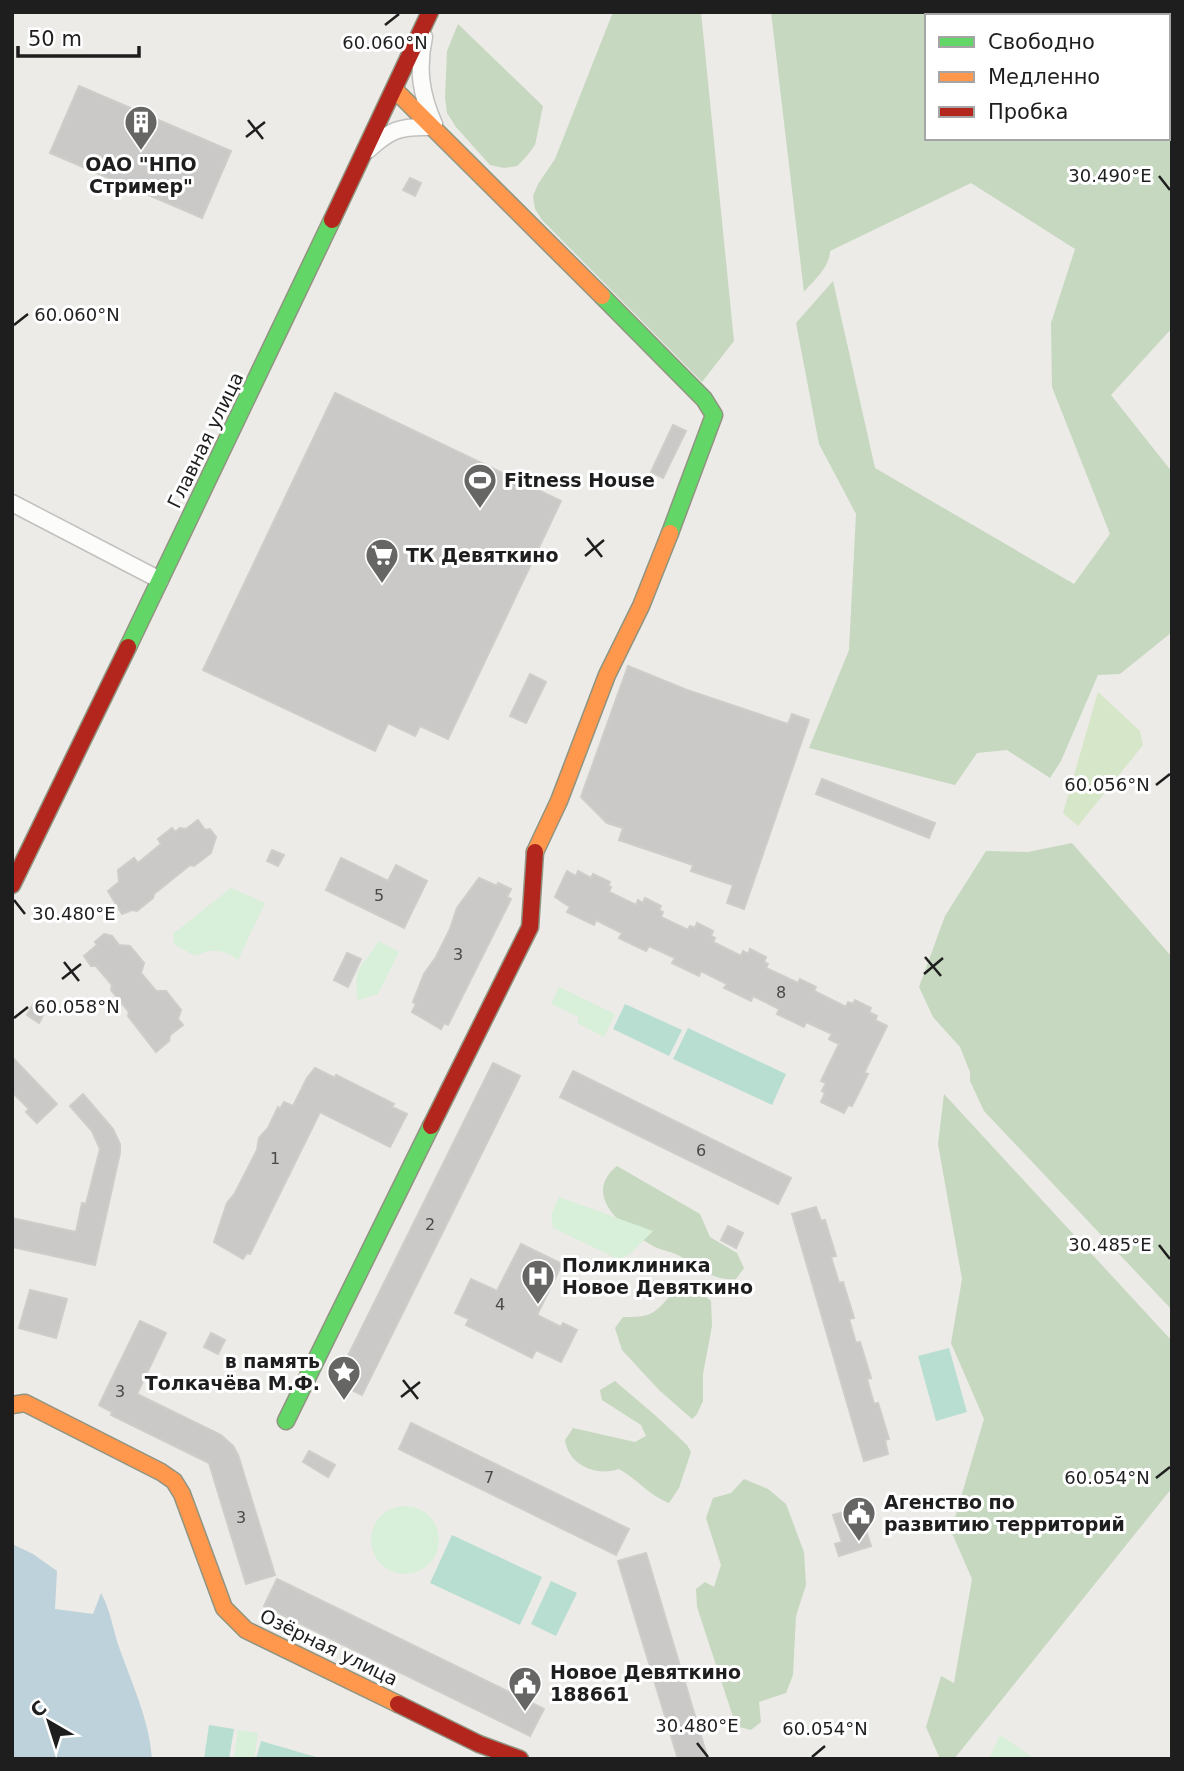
<svg xmlns="http://www.w3.org/2000/svg" width="1184" height="1771" font-family="'DejaVu Sans',sans-serif">
<style>
.grass{fill:#d6e6c9}
.forest{fill:#c6d8bf;fill-rule:evenodd}
.park{fill:#d8efda}
.pitch{fill:#b8ded2}
.water{fill:#bed2db}
.building{fill:#cac9c7;stroke:#cfcdc9;stroke-width:2}
.lines{fill:none;stroke-linecap:round;stroke-linejoin:round}
.street-casing{stroke:#c2c1bf;stroke-width:19}
.fast-casing{stroke:#909481;stroke-width:19}
.slow-casing{stroke:#909481;stroke-width:19}
.jam-casing{stroke:#909481;stroke-width:19}
.street{stroke:#fcfcfb;stroke-width:16}
.fast{stroke:#63d668;stroke-width:16}
.slow{stroke:#ff974d;stroke-width:16}
.jam{stroke:#b3261e;stroke-width:16}
.ticks{fill:none;stroke:#1e1e1e;stroke-width:2.5}
.labels{text-anchor:middle;dominant-baseline:central;stroke-width:6;stroke-linejoin:round;paint-order:stroke}
.number-label{font-size:16px;fill:#494948}
.poi-label{font-size:19px;font-weight:bold;fill:#1e1e1e;stroke:#fff;text-anchor:start}
.street-label{font-size:19px;fill:#1e1e1e;stroke:#fff}
.ticks-label{font-size:18px;text-anchor:middle;fill:#1e1e1e;stroke:#fff;stroke-width:6;stroke-linejoin:round;paint-order:stroke}
</style>
<rect width="100%" height="100%" fill="#ecebe7"/>
<path class="grass" d="M1098,692L1140,731L1143,745L1078,826L1063,813Z"/>
<path class="forest" d="M613,12H701L734,341L702,382L542,220L535,209L533,196L538,184L555,159Z
M771,12H1172V328L1111,395L1172,472V632L1120,674L1098,675L1061,761L1050,778L1007,750L977,753L955,785L809,748L849,650L856,514L819,444L796,323L833,281L875,468L1074,584L1110,534L1052,387L1051,323L1075,249L971,183L830,251C830,267 814,280 804,292ZM927,16H1168V138H927Z
M458,24L543,106L535,145L526,157L517,166L504,168L490,165L456,127L447,113L445,97L447,51Z
M1072,843L1172,957V1310L984,1111L970,1081V1072L960,1047L933,1017L919,987L945,916L986,851L1028,852Z
M944,1094L1172,1341V1488L954,1759H940L926,1727L941,1676L954,1683L972,1579L951,1531L984,1419L951,1343L962,1279L938,1144Z
M617,1166L700,1214L710,1237L737,1253L744,1268L736,1279C711,1281 698,1266 678,1255C670,1251 660,1250 653,1246C625,1229 580,1196 617,1166Z
M692,1292L703,1294L711,1301L712,1326L703,1374V1401L697,1414L692,1419L659,1390L622,1350L615,1328L623,1317C648,1317 653,1316 669,1297Z
M615,1381L656,1416L687,1445L691,1452L679,1488L669,1503C650,1496 637,1479 619,1469C597,1477 568,1465 565,1440L573,1428L635,1442L646,1436L641,1425L602,1400L600,1390Z
M744,1479L768,1489L786,1504L804,1552L806,1585L796,1616L793,1675L786,1693L759,1702L761,1722L751,1730L736,1726L697,1607L696,1589L705,1582L714,1587L721,1565L706,1518L713,1498L731,1493Z"/>
<path class="park" d="M231,888L265,903L238,960C223,949 211,948 195,956L174,944L173,934Z
M378,941L399,952L378,994L358,1000C352,963 363,970 378,941Z
M559,987L615,1014L604,1037L577,1023L579,1017L551,1004Z
M559,1197L653,1231L629,1255L618,1259L553,1228L551,1215Z
M371 1540a34 34 0 1 1 68 0a34 34 0 1 1-68 0Z
M238,1730L258,1733L254,1759H234Z
M1000,1735L1035,1759H989Z"/>
<path class="pitch" d="M625,1004L682,1030L669,1056L613,1029Z
M688,1028L786,1074L772,1105L673,1059Z
M949,1348L967,1412L936,1421L918,1356Z
M452,1535L542,1577L520,1625L430,1583Z
M551,1581L577,1593L556,1636L531,1624Z
M209,1725L234,1729L229,1759H204Z
M261,1741L323,1759H256Z"/>
<path class="water" d="M12,1544L33,1554L57,1571L55,1609L93,1614L101,1593C111,1611 113,1631 120,1650C133,1686 149,1720 152,1759H12Z"/>
<path class="building" d="M79,86L231,151L202,218L50,153Z
M410,178L421,183L415,196L403,190Z
M335,393L561,501L448,739L420,726L415,736L388,723L375,751L203,670Z
M673,425L686,431L663,478L651,472Z
M628,666L687,690L788,724L792,714L809,720L744,909L727,903L733,885L691,871L693,865L619,840L623,828L607,823L581,797Z
M530,674L546,682L526,723L510,716Z
M822,779L935,823L929,838L816,794Z
M198,820L205,830L210,829L216,837L211,853L194,866L190,865L154,894L153,898L137,911L132,910L122,914L108,891L119,882L118,870L134,858L138,863L161,844L158,839L172,828L175,832L180,828L186,829Z
M272,850L284,855L278,866L267,861Z
M341,858L388,881L396,865L427,881L404,928L326,890Z
M567,871L576,876L578,871L591,878L593,874L610,882L608,886L611,887L609,892L636,905L638,900L643,903L645,898L661,906L659,910L663,912L661,917L688,930L690,926L695,928L697,923L713,931L711,936L715,938L713,942L741,956L743,951L748,954L750,949L766,957L764,962L768,964L766,968L798,983L800,979L816,987L814,991L846,1007L848,1002L853,1004L855,1000L871,1008L869,1012L877,1016L875,1020L887,1026L864,1073L868,1074L852,1106L848,1105L844,1113L821,1102L825,1093L822,1091L826,1083L821,1081L839,1044L829,1039L832,1034L806,1022L804,1027L777,1014L779,1009L753,996L751,1001L724,988L727,984L701,971L699,976L672,963L675,958L649,946L646,951L619,938L622,933L596,920L594,925L567,912L570,907L555,897Z
M479,878L497,886L498,883L511,889L507,897L511,899L448,1025L444,1023L441,1029L412,1012L416,1004L413,1002L424,974L436,957L450,929L457,908Z
M104,934L112,936L119,945L130,946L144,963L141,973L156,991H166L181,1010L178,1019L183,1025L170,1035L169,1041L156,1052L128,1016L129,1012L111,990L112,985L96,966H91L84,956L97,945L95,942Z
M347,953L361,959L348,987L334,980Z
M35,1001L47,1008L39,1023L27,1015Z
M12,1057L57,1104L37,1123L26,1112L29,1109L12,1092Z
M493,1063L520,1076L362,1395L335,1382Z
M315,1068L335,1078L336,1075L394,1104L392,1107L407,1114L390,1147L320,1112L250,1254L247,1253L243,1259L214,1242L227,1203L235,1193L257,1150L259,1138L268,1128L278,1107L280,1109L284,1102L293,1106L307,1078Z
M573,1071L791,1178L778,1204L560,1097Z
M83,1094L113,1129L120,1144V1153L95,1265L12,1247V1218L76,1232L82,1203L86,1204L100,1149L92,1131L70,1106Z
M816,1207L821,1221L825,1220L836,1256L831,1257L839,1283L843,1282L854,1318L849,1319L856,1343L860,1342L871,1378L867,1379L874,1404L878,1403L889,1439L885,1440L888,1454L864,1461L792,1214Z
M728,1226L743,1233L736,1248L721,1240Z
M521,1244L562,1264L537,1315L561,1327L563,1323L577,1330L561,1362L536,1350L532,1358L466,1325L469,1319L455,1313L471,1279L497,1291Z
M30,1290L67,1299L56,1338L19,1328Z
M140,1321L166,1333L137,1394L221,1435L233,1446L238,1455L275,1575L246,1584L209,1463L111,1415L112,1412L99,1405Z
M211,1333L225,1340L218,1354L204,1347Z
M411,1423L629,1529L616,1555L399,1449Z
M309,1451L335,1465L328,1477L303,1462Z
M859,1508L871,1546L839,1556L835,1544L842,1542L833,1515Z
M646,1553L708,1759H678L618,1561Z
M277,1579L544,1709L530,1736L264,1606Z"/>
<g class="lines">
<defs>
<path id="street" d="M424,37C417,69 421,95 434,124
M368,150C390,130 400,126 430,127
M12,503L160,580"/>
<path id="fast" d="M602,296L704,399L714,415L670,533
M128,647L332,220
M286,1421L431,1126"/>
<path id="slow" d="M395,90L602,296
M535,852L559,801L607,675L641,606L670,533
M12,1405L25,1403L161,1472L174,1481L182,1494L224,1608L246,1630L398,1704"/>
<path id="jam" d="M332,220L430,12
M12,885L128,647
M431,1126L530,927L535,852
M398,1704L479,1744L520,1759"/>
</defs>
<use href="#street" class="street-casing"/>
<use href="#fast" class="fast-casing"/>
<use href="#slow" class="slow-casing"/>
<use href="#jam" class="jam-casing"/>
<use href="#street" class="street"/>
<use href="#fast" class="fast"/>
<use href="#slow" class="slow"/>
<use href="#jam" class="jam"/>
</g>
<path class="ticks" d="M385,25L399,14M248,120L263,139M246,137L265,122M1159,176L1170,190M14,325L28,314M587,538L602,557M585,556L604,540M1156,785L1170,774M14,900L25,914M925,957L941,976M64,962L79,981M924,974L943,958M62,979L81,964M14,1018L28,1007M1159,1245L1170,1259M403,1380L418,1399M401,1397L420,1382M1156,1478L1170,1467M697,1743L708,1757M812,1757L825,1746"/>
<defs>
<symbol id="building-pin" viewBox="-11 -11 22 30"><path d="M0 17L-7.5 6A9.5 9.5 0 1 1 7.5 6Z" fill="#666664" stroke="#fff"/><path d="M-4-6H4V6H1V3H-1V6H-4ZM-2.5-4.3h1.7v1.8h-1.7ZM.8-4.3h1.7v1.8H.8ZM-2.5-1h1.7V.8h-1.7ZM.8-1h1.7V.8H.8Z" fill="#fff"/></symbol>
<symbol id="stadium-pin" viewBox="-11 -11 22 30"><path d="M0 17L-7.5 6A9.5 9.5 0 1 1 7.5 6Z" fill="#666664" stroke="#fff"/><path d="M0-5a6.5 5 0 1 0 0 10a6.5 5 0 1 0 0-10ZM-3.5-1.8h7v3.6h-7Z" fill="#fff"/></symbol>
<symbol id="supermarket-pin" viewBox="-11 -11 22 30"><path d="M0 17L-7.5 6A9.5 9.5 0 1 1 7.5 6Z" fill="#666664" stroke="#fff"/><path d="M-6-5.5h2.5l.6 2H6L4.5 2H-2.5L-4.4-4H-6ZM-1.5 3.2a1.3 1.3 0 1 0 .1 0ZM3 3.2a1.3 1.3 0 1 0 .1 0Z" fill="#fff"/></symbol>
<symbol id="hospital-pin" viewBox="-11 -11 22 30"><path d="M0 17L-7.5 6A9.5 9.5 0 1 1 7.5 6Z" fill="#666664" stroke="#fff"/><path d="M-5-5h3v3.5h4V-5h3V5h-3V1.5h-4V5h-3Z" fill="#fff"/></symbol>
<symbol id="sight-pin" viewBox="-11 -11 22 30"><path d="M0 17L-7.5 6A9.5 9.5 0 1 1 7.5 6Z" fill="#666664" stroke="#fff"/><path d="M0-6L1.8-2.2L6-1.7L2.9 1.2L3.7 5.4L0 3.3L-3.7 5.4L-2.9 1.2L-6-1.7L-1.8-2.2Z" fill="#fff"/></symbol>
<symbol id="civic-pin" viewBox="-11 -11 22 30"><path d="M0 17L-7.5 6A9.5 9.5 0 1 1 7.5 6Z" fill="#666664" stroke="#fff"/><path d="M-.6-6.5H3V-4.5H.6V-3L4-1V1h2V6H-6V1h2V-1L-.6-3ZM-1.2 2.5V6h2.4V2.5Z" fill="#fff"/></symbol>
</defs>
<g fill-rule="evenodd">
<use href="#building-pin" x="122" y="103" width="38" height="52"/>
<use href="#stadium-pin" x="461" y="461" width="38" height="52"/>
<use href="#supermarket-pin" x="363" y="536" width="38" height="52"/>
<use href="#hospital-pin" x="519" y="1257" width="38" height="52"/>
<use href="#sight-pin" x="325" y="1353" width="38" height="52"/>
<use href="#civic-pin" x="840" y="1494" width="38" height="52"/>
<use href="#civic-pin" x="506" y="1664" width="38" height="52"/>
</g>
<g class="labels">
<g class="number-label">
<text x="379" y="895">5</text>
<text x="458" y="954">3</text>
<text x="781" y="992">8</text>
<text x="701" y="1150">6</text>
<text x="275" y="1158">1</text>
<text x="430" y="1224">2</text>
<text x="500" y="1304">4</text>
<text x="120" y="1391">3</text>
<text x="489" y="1477">7</text>
<text x="241" y="1517">3</text>
</g>
<g class="poi-label">
<text x="141" y="164" text-anchor="middle">ОАО "НПО<tspan x="141" dy="22">Стример"</tspan></text>
<text x="504" y="480">Fitness House</text>
<text x="406" y="555">ТК Девяткино</text>
<text x="562" y="1265">Поликлиника<tspan x="562" dy="22">Новое Девяткино</tspan></text>
<text x="320" y="1361" text-anchor="end">в память<tspan x="320" dy="22">Толкачёва М.Ф.</tspan></text>
<text x="884" y="1502">Агенство по<tspan x="884" dy="22">развитию территорий</tspan></text>
<text x="550" y="1672">Новое Девяткино<tspan x="550" dy="22">188661</tspan></text>
</g>
<g class="street-label">
<text transform="translate(205 440) rotate(-64)">Главная улица</text>
<text transform="translate(329 1647) rotate(26)">Озёрная улица</text>
</g>
</g>
<g class="ticks-label">
<text x="385" y="49">60.060°N</text>
<text x="1110" y="182">30.490°E</text>
<text x="77" y="321">60.060°N</text>
<text x="1107" y="791">60.056°N</text>
<text x="74" y="920">30.480°E</text>
<text x="77" y="1013">60.058°N</text>
<text x="1110" y="1251">30.485°E</text>
<text x="1107" y="1484">60.054°N</text>
<text x="697" y="1732">30.480°E</text>
<text x="825" y="1735">60.054°N</text>
</g>
<rect width="1184" height="1771" fill="none" stroke="#1e1e1e" stroke-width="28"/>
<rect x="925" y="14" width="245" height="126" fill="#ffffff" stroke="#a5a5a5" stroke-width="2"/>
<rect x="939" y="37" width="35" height="10" fill="#63d668" stroke="#a5a5a5" stroke-width="2"/>
<text x="988" y="49" font-size="21" fill="#1e1e1e">Свободно</text>
<rect x="939" y="72" width="35" height="10" fill="#ff974d" stroke="#a5a5a5" stroke-width="2"/>
<text x="988" y="84" font-size="21" fill="#1e1e1e">Медленно</text>
<rect x="939" y="107" width="35" height="10" fill="#b3261e" stroke="#a5a5a5" stroke-width="2"/>
<text x="988" y="119" font-size="21" fill="#1e1e1e">Пробка</text>
<g transform="translate(49 1722) rotate(321)" stroke="#ffffff" stroke-width="5" paint-order="stroke">
<path d="M0-5L12 26L0 18L-12 26Z" fill="#1e1e1e"/>
<text y="-10" font-size="19" font-weight="bold" text-anchor="middle" fill="#1e1e1e">С</text>
</g>
<path d="M18 46v10h121v-10" fill="none" stroke="#1e1e1e" stroke-width="3.5"/>
<text x="28" y="46" font-size="21" fill="#1e1e1e" stroke="#ffffff" stroke-width="5" paint-order="stroke">50 m</text>
</svg>
